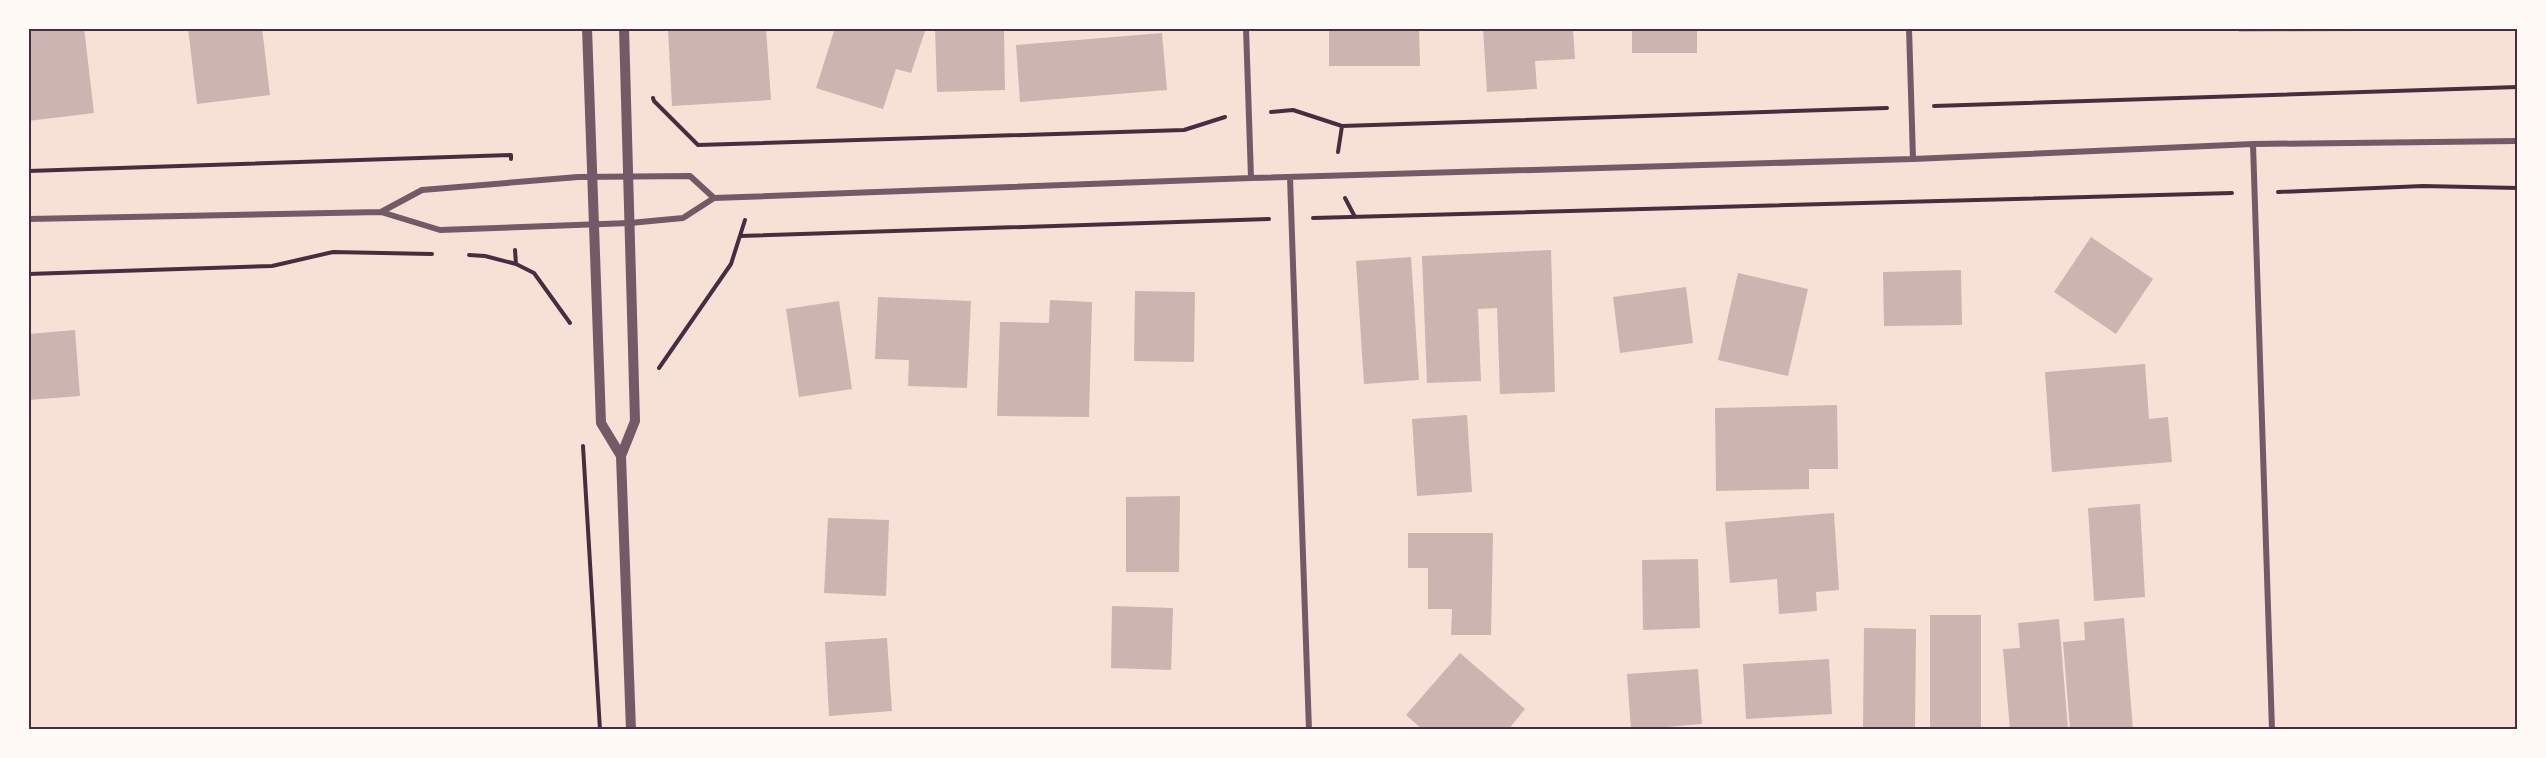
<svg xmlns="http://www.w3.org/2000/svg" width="2546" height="758" font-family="Rubik,sans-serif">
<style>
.building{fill:#ccb4b1}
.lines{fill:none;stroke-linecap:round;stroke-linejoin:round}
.path{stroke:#4a2c40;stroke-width:4}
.minor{stroke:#755966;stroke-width:6}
.tertiary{stroke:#755966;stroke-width:10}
.neatline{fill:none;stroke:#4a2c40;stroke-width:2}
</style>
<rect width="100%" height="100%" fill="#f7e1d7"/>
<path class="building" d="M28,28H84L94,113L28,121Z
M188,28H262L270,95L197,104Z
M766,28L771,100L672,106L668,29Z
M835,28H917L925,31L911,73L896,69L883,109L816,88Z
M935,28H1004L1005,90L937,92Z
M1329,28H1419L1420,66H1329Z
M1483,28H1573L1575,59L1535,61L1537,89L1487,92Z
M1632,28H1697V53H1632Z
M2239,28H2367V31L2239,32Z
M1162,33L1167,90L1020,102L1016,45Z
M2091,237L2153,279L2116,334L2054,292Z
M1551,250L1555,392L1500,394L1497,308L1478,309L1481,381L1427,383L1422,256Z
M1411,257L1419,380L1364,384L1356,261Z
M1961,270L1962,325L1884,326L1883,272Z
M1738,273L1808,289L1788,376L1718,360Z
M1686,287L1693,343L1620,353L1613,297Z
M1135,291L1195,292L1194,362L1134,361Z
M878,297L971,301L967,388L908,386L909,360L875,359Z
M1050,300L1092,302L1089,417L997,416L1000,322L1049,323Z
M839,301L852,389L799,397L786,309Z
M75,330L80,396L28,400V334Z
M2145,364L2149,419L2168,417L2172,462L2052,472L2045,372Z
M1837,405L1838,469H1809V489L1716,491L1715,408Z
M1467,415L1472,492L1417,496L1412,419Z
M1180,496L1179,572H1126V497Z
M2140,504L2145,597L2094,601L2088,508Z
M1834,513L1839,590L1816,592L1817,611L1779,614L1777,579L1730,583L1725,522Z
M828,518L889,520L886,596L824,593Z
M1408,533H1493L1491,635H1451L1452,609H1428V568H1408Z
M1698,559L1700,628L1643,630L1642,560Z
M1112,606L1173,608L1171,670L1111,668Z
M1930,615H1981V730H1930Z
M2124,618L2133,730H2070L2063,642L2085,640L2084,622Z
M2059,619L2068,730H2010L2003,649L2020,648L2018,623Z
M1864,628L1916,629L1915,730H1863Z
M887,638L892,711L829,716L825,642Z
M1460,653L1525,709L1508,730H1423L1406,715Z
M1829,659L1832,714L1746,719L1743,664Z
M1698,669L1702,724L1631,730L1627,674Z"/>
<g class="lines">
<path class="path" d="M653,98L654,101L698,145L1184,130L1225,117
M1934,106L2518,87
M1271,112L1293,110L1342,126L1338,152
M1342,126L1887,108
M28,171L511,155V159
M2278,192L2423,186L2518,188
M1345,198L1355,217
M1313,218L2232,193
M740,236L1269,219
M515,250L516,264
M469,255L485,256L516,264L534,273L570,323
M28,274L272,266L333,252L432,254
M659,368L731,264L745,220
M583,446L600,730"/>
<path class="minor" d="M1246,28L1251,178
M1909,28L1913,159
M2253,144L2272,730
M1290,177L1309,730
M381,212L422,190L578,177L690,176L714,198
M28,219L381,212L440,230L630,223L683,218L714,198L1251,178L1913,159L2253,144L2518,141"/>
<path class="tertiary" d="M587,28L601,423L621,456
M624,28L635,421L621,456L631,730"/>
</g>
<rect width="2546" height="758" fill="none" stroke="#fffaf5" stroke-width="60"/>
<rect x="30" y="30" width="2486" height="698" class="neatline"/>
</svg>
